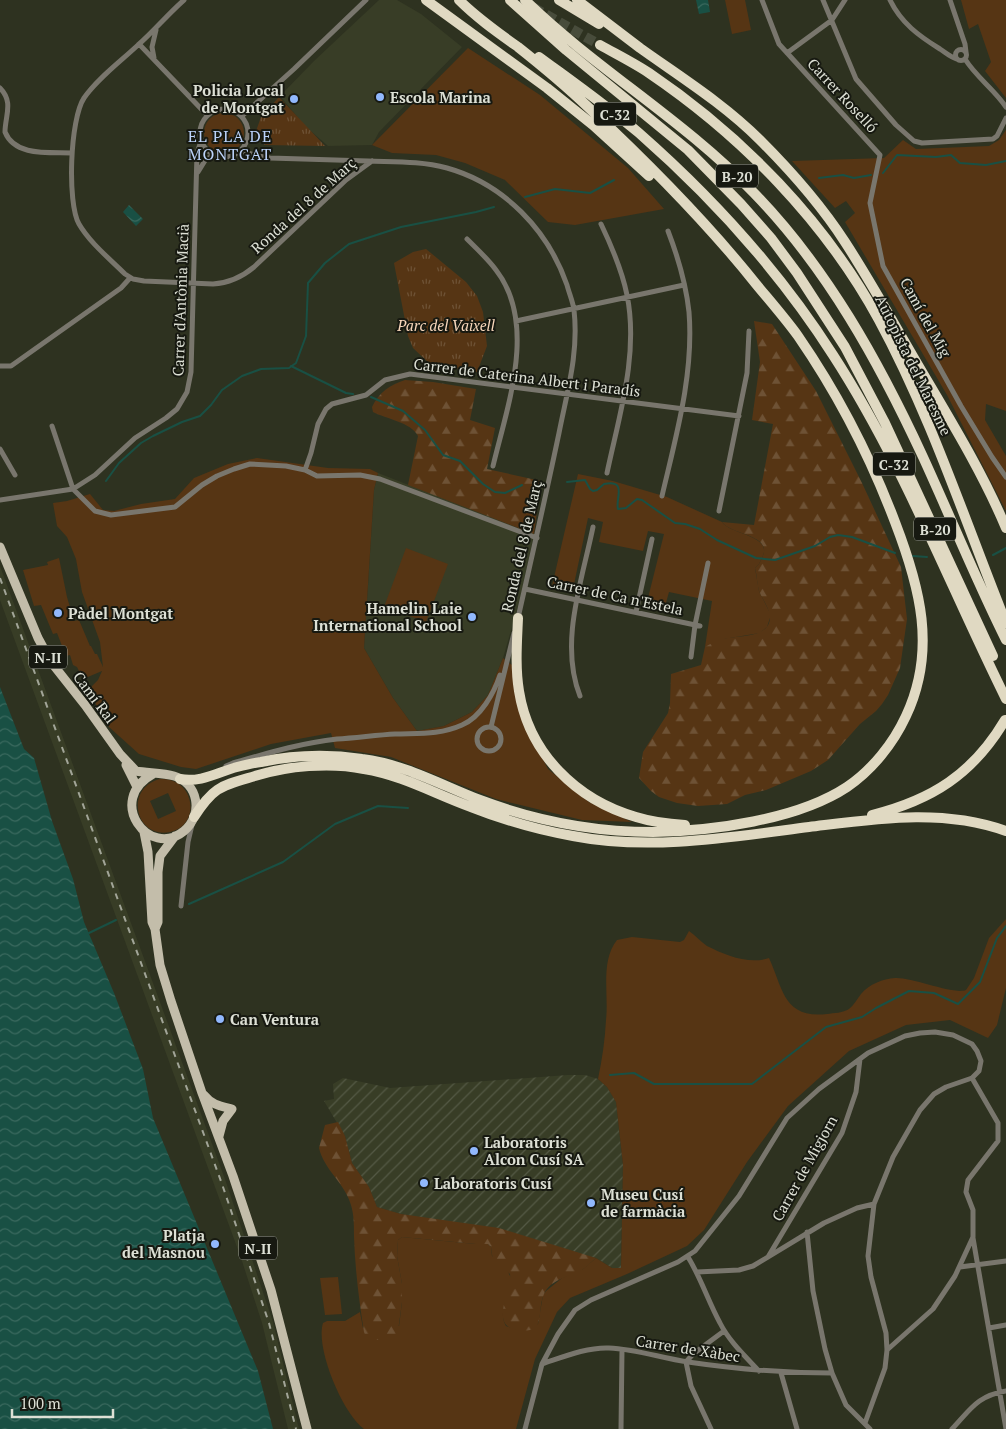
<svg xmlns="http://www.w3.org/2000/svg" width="1006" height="1429" font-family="'PT Serif',serif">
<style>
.built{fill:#383d26}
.industrial{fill:url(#industrial-furrows)}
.grass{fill:#563514;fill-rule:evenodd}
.forest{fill:url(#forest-firs)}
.park{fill:url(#park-tufts)}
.water{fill:url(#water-waves)}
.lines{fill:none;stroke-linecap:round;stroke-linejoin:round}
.stream{stroke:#195044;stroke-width:2}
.highway-tunnel{stroke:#484c3b;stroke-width:10;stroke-dasharray:10 5;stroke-linecap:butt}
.street{stroke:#79766d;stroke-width:5}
.primary{stroke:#c3bdaa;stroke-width:9}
.highway{stroke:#e0d9c2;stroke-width:10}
.rail{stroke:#a2a598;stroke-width:2;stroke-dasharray:6 6;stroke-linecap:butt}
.poi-dot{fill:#91b8fd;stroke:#171911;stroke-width:2}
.labels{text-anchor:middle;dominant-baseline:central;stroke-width:4;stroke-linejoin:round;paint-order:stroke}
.shield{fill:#171911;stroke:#a2a49a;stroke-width:1}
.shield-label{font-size:14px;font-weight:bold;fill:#dde0d5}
.poi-label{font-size:15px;font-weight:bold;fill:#dde0d5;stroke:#171911;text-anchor:start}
.street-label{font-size:15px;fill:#dde0d5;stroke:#171911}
.park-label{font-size:15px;font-style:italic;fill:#f8d7bb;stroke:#171911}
.neighbourhood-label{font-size:16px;letter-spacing:1px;fill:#bcd3fa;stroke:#171911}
</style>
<defs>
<pattern id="industrial-furrows" width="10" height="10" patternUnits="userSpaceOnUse" patternTransform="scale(1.25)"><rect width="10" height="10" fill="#383d26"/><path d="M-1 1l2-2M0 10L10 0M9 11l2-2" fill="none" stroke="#545945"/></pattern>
<pattern id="forest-firs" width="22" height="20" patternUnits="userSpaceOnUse" patternTransform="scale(1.25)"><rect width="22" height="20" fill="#563514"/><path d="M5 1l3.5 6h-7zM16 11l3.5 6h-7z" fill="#6e5235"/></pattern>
<pattern id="park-tufts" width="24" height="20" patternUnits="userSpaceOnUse" patternTransform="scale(1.25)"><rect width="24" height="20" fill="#563514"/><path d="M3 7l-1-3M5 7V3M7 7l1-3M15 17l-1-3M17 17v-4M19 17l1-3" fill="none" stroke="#6e5235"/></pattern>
<pattern id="water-waves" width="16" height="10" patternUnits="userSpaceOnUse" patternTransform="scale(1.25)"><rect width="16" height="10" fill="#195044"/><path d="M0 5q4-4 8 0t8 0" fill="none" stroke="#3a695e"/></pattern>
</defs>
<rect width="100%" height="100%" fill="#2e3220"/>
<path class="built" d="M379,0H397L421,14L462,47L379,132L372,145L328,146L305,126L280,96L314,61Z
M378,473L534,534L521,596L503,658L488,695L472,712L444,726L417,731L393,698L364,648L374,490Z
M0,566L226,1182L273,1322L299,1429H288L262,1323L241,1258L0,600Z"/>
<path class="industrial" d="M568,1075H585L598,1079L607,1087L616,1101L623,1165L621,1268H612L596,1258L401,1214L377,1207L369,1187L352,1163L345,1136L324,1101L334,1099L333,1084L343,1078L390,1088Z"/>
<path class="grass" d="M725,0H745L751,30L732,34Z
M961,0H1006V98L985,71L991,62L978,24L969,29Z
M468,48L540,95L628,168L664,209L575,225L548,222L505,180L465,163L436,155L392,153L372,145Z
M204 133a20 20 0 1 1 40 0a20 20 0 1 1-40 0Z
M1006,130V411L986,404L985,420L1006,456V511L947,395L845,222L855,213L846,201L835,208L792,161L884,158L903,140L916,149L989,146L999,140Z
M257,458L328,468L370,469L378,473L374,490L364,648L393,698L417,731L444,726L472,712L488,695L503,658L512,665L522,719L548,769L589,802L632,822L582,820L496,799L391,757L335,748L331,733L271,744L196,769L181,767L139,754L109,727L98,710L91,691V687L98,680L102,671L83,679L77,667L73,665L70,655L66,656L57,633L53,634L41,605L34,606L23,570L48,565L47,562L59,558L67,597L74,621L79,620L90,646H91L95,654H97L103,667L100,642L82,592L76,559L67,537L57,526L53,503L67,501L90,494L103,510L114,511L141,504L175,499L194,478L228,464Z
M578,474L613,481L667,497L722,522C731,535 774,535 762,558C760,562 759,565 755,568L759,591L770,613V618L767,627L760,633L724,639L705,647L712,601L669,592L664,610L646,606L664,534L648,531L643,551L599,542L603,522L588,518L573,589L552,586Z
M406,548L448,564L426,622L384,607Z
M160,779C195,777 202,825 170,832C135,839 124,788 160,779ZM168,793L176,811L158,819L150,801Z
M1006,919V988L997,1025L988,1038L950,1020L906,1025L849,1051L788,1106L747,1162L704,1230L687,1246L627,1274L570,1298L557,1312L535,1359L516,1429H364C343,1414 315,1348 323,1323L327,1321H345L360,1312L363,1328L399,1326L402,1302V1284L397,1256L398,1240L402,1237L476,1244H488L491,1247L492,1256C497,1262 508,1269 510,1276C514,1291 496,1309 506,1326C520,1332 525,1331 538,1324L543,1295L546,1291L562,1278L583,1269L596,1258L612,1268H621L623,1165L616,1102L607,1087L598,1079C602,1060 605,1040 606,1020C609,995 600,961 617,940L632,937L680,942L684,940L689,931C695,935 701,942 707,946C725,955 749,965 769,958C783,988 783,1019 827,1014C834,1013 843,1013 849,1009C854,1005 857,999 861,994C869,984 883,979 895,978C912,977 954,995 966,990L974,978L989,938Z
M338,1277L342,1314L325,1315L320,1278Z"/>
<path class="forest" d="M754,321L772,324L816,391L862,483L901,567L907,619L900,668L888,695L882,704L876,711L860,724L828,760L811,771L766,790L745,795L727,804L698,806L677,803L659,797L651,791L639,778L643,752L668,713L670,703L671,674L701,665L705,647C710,644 716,641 722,639C738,635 776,639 769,612C767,605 762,598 759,591C757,584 757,575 755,568C759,565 760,562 762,558C774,534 732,536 722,522L754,525L773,424L752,420L760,362Z
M405,380L433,382L476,389L470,420L495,428L487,469L541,481L534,534L408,485L418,436C411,422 386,419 373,412L372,407C379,392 390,385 405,380Z
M338,1122L345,1136L352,1163L369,1187L377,1207L401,1214L499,1228L596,1258C591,1262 586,1268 580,1271C568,1277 550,1280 544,1294C539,1304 542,1317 536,1328C530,1331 523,1331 516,1330C489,1324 512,1291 510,1274L493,1261L491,1247L488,1244H476L402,1237L398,1240L397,1256L402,1284V1302L398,1331C391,1341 377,1342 366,1337L364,1332C359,1301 355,1268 354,1236C354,1225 354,1215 351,1205C345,1183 324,1170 319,1148L325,1125Z"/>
<path class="park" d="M279,97L325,146L265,145L255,134L261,117Z
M426,249L466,282L477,296L483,312L487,346L477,372L430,364L413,348L408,336L394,263L413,252Z"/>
<path class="water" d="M696,0H708L710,12L699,14Z
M129,205L143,219L136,226L123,212Z
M0,687L24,749L34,758L52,821L73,879L84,922L114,993L143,1069L153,1118L258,1371L273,1429H0Z"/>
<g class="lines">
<path class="stream" d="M883,173L897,155L936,157L951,155L960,163L986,165L1006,161
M819,178L843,175L854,178L871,175
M525,197L555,189L590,193L614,180
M291,366L346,393L353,394
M371,397L403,411L425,430L443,455L460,461L483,484L495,492L505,493L522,485
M106,481L119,463L141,443L153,436L182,422L200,416L211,405L222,390L242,376L261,369L289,368L296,363L306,336L308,283L325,263L349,244L401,227L476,212L494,207
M567,482L585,480L590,489L593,491L597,490L604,484C628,479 615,499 618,509L626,508L637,499L642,500L675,523L685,524L700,529L717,540L756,558L775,560L815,546L830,537L838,535L852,537L895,553
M993,555L1006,548
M913,556L927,557
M189,904L283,862L335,824L378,806L408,808
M89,933L116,920
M610,1075L634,1073L654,1084H752L826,1027L862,1017L876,1008L909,991L934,993L958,1004L980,982L997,938L1006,926"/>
<path class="highway-tunnel" d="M520,0L600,45"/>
<path class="street" d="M184,0C168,14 154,31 138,45C120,62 98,78 84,98C70,119 67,203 79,224C90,243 110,259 125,274L133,279L144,281L213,284C229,283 242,277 254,267L346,180L372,161
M762,0L779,44L880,155L870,203L883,266L961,406L992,457L1006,477
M823,0L856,79L896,125L914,141L922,143L993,139L997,136L1006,118
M890,0C901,23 919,36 940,49C946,53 950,57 957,59
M950,0L965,44L966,52
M139,44L207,115
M955.5 55a5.5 5.5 0 1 1 11 0a5.5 5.5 0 1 1-11 0Z
M787,53L832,20L845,0
M154,58L152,47L156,30
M965,59C976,77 994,89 1006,107
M0,88C14,102 5,116 5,132C15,157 50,152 72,153
M200 133a24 24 0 1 1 48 0a24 24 0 1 1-48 0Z
M242,116L294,69L366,0
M241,151L258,156L270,158C303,159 335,160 368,161C395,162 421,161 447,168C504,184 548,230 567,285C569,293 573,302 574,310C579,353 567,392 559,433C546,495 532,556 518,618
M198,172L206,159L215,155
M601,224C612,247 622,270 627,295C639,354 619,416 607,473
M467,239C477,249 488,259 496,270C538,324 507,407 493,466
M516,321L684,285
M0,366H11L121,288L130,278
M52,426L73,489L95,511L111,515L175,507L202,485L217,476L234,469L250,464L286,466L305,470L317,476L360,475L380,479L537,538
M0,449L15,475
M305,470L311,453L318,424L326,409L332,404L366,395L385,380L410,374L739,416
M662,496C676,436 694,374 689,312C686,284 678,257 668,231
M0,500L73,489L95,475L135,438L166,418L177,409L187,392L191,372L197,153L201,141
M719,511L747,373L749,331
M525,589L700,626
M636,612L652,539
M691,657L695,625L708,563
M580,696C559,643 582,581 593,527
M491,727L514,633
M477 739a12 12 0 1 1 24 0a12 12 0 1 1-24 0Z
M226,766L233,763C268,753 301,743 337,739C356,738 376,735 395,734C418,733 440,735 462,725C481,717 494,693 500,675
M181,906L188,842L192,825
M807,1232L813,1291L825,1349L832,1373L846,1405L870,1429
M973,1238L1006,1429
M688,1257C701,1278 708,1301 720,1323C729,1341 745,1356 759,1371
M768,1257L842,1133L856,1092L860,1059
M960,1267L1006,1261
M697,1272L739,1270L753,1266L824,1223L857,1208L874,1204
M989,1328L1006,1325
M887,1350L933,1309L955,1276L973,1237V1210L966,1192L968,1180L998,1141V1123L972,1078
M542,1364C563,1357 587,1347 609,1348C636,1349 661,1358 688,1362C736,1369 784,1373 832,1373
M781,1373L797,1429
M525,1429L542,1364L558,1334L575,1310L591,1300L678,1262L695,1251L739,1196L787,1118L819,1089L868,1053L905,1036L920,1033L935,1032L953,1035L972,1044L977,1051L981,1061L979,1071L972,1078L946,1087L934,1094L920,1110L893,1157L874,1204L868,1256L871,1277L886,1333L887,1350L885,1368L865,1423
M621,1429L622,1350
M711,1429L691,1386L686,1362L693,1354L724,1331
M952,1429C971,1409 977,1396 1006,1391"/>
<path class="primary" d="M0,547L38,638L51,662L85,705L120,754L136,771C147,773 163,773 174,776C198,783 204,814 184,831C149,860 105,800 153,774
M126,765L137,787
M144,832L148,852L152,922L155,929L160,965L171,1001L202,1093L233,1176L271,1290L307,1429
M155,929L158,922V872L160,856L175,836
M204,1095C212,1105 220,1106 232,1109L223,1121L219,1136"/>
<path class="highway" d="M426,0L547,88L593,125L649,176
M510,0L566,50L688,150L741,204L771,238L797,273L845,347L885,423L993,656
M525,0C597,70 684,120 754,193C827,268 879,362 923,457C951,518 976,580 1006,640
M559,0L599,24
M577,0C598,16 619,32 640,48C682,78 724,104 760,140C791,171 821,205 845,242C871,282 894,324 918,365C949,418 982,471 1006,528
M600,45C616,54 634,63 649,73C742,136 825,221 879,320C931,416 965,521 1006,623
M539,57C573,82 607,106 639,133C713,198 780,272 833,355C903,463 949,584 1006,699
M518,618C517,642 515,667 519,691C529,754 577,800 636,817C652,822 669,824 685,825
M180,779C201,783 218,772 237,767C245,765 253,763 261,762C294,755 328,754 362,759C404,764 441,785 480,800C536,821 593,832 653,832C712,831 797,820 847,787C872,770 893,744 906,716C937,650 920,587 895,522C870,456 838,394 798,336C785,318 770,301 756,284C705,220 648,163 588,107C566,86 542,66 518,47C497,32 477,18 459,0
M872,815C932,800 973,774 1005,720
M194,817C214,786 221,786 255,776C288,766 329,762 364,769C402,775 435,794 471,807C504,820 538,830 573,836C650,851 732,837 809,827C875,819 942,808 1006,831"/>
<path class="rail" d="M0,578L222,1184L269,1323L296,1429"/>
</g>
<g class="poi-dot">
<circle cx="380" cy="97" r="5"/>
<circle cx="294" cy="99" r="5"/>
<circle cx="58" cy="613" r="5"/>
<circle cx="472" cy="617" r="5"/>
<circle cx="220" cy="1019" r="5"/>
<circle cx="474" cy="1151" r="5"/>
<circle cx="424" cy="1183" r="5"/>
<circle cx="591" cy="1203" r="5"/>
<circle cx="215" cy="1244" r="5"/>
</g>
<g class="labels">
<g class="shield">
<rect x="594" y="102.5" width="42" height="23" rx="4"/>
<rect x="716" y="164.5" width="42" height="23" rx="4"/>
<rect x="873" y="452.5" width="42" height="23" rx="4"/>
<rect x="914" y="517.5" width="42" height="23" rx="4"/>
<rect x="29" y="645.5" width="38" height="23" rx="4"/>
<rect x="239" y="1236.5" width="38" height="23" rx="4"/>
</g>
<g class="shield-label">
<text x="615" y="114">C-32</text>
<text x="737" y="176">B-20</text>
<text x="894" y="464">C-32</text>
<text x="935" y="529">B-20</text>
<text x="48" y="657">N-II</text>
<text x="258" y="1248">N-II</text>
</g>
<g class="poi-label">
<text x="284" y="90" text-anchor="end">Policia Local<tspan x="284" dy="17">de Montgat</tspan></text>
<text x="390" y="97">Escola Marina</text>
<text x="462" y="608" text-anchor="end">Hamelin Laie<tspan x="462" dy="17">International School</tspan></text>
<text x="68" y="613">Pàdel Montgat</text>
<text x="230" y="1019">Can Ventura</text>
<text x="484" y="1142">Laboratoris<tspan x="484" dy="17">Alcon Cusí SA</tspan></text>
<text x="434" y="1183">Laboratoris Cusí</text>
<text x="601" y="1194">Museu Cusí<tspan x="601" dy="17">de farmàcia</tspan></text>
<text x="205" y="1235" text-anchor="end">Platja<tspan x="205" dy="17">del Masnou</tspan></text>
</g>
<g class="street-label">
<text transform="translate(843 95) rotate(47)">Carrer Roselló</text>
<text transform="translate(303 205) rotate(-42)">Ronda del 8 de Març</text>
<text transform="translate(180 300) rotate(-88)">Carrer d'Antònia Macià</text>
<text transform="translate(926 317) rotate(61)">Camí del Mig</text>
<text transform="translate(914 365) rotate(64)">Autopista del Maresme</text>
<text transform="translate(527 377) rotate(7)">Carrer de Caterina Albert i Paradís</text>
<text transform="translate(521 546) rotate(-77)">Ronda del 8 de Març</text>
<text transform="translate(615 595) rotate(12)">Carrer de Ca n'Estela</text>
<text transform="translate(95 697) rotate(53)">Camí Ral</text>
<text transform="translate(804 1168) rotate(-61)">Carrer de Migjorn</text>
<text transform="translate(688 1348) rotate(9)">Carrer de Xàbec</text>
</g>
<g class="park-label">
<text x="446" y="325">Parc del Vaixell</text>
</g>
<g class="neighbourhood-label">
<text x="230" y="136">EL PLA DE<tspan x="230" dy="18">MONTGAT</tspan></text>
</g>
</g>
<path d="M12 1409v8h101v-8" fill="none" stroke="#dde0d5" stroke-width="2.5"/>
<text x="20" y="1409" font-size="15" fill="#dde0d5" stroke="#171911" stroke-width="4" paint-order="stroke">100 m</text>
</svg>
